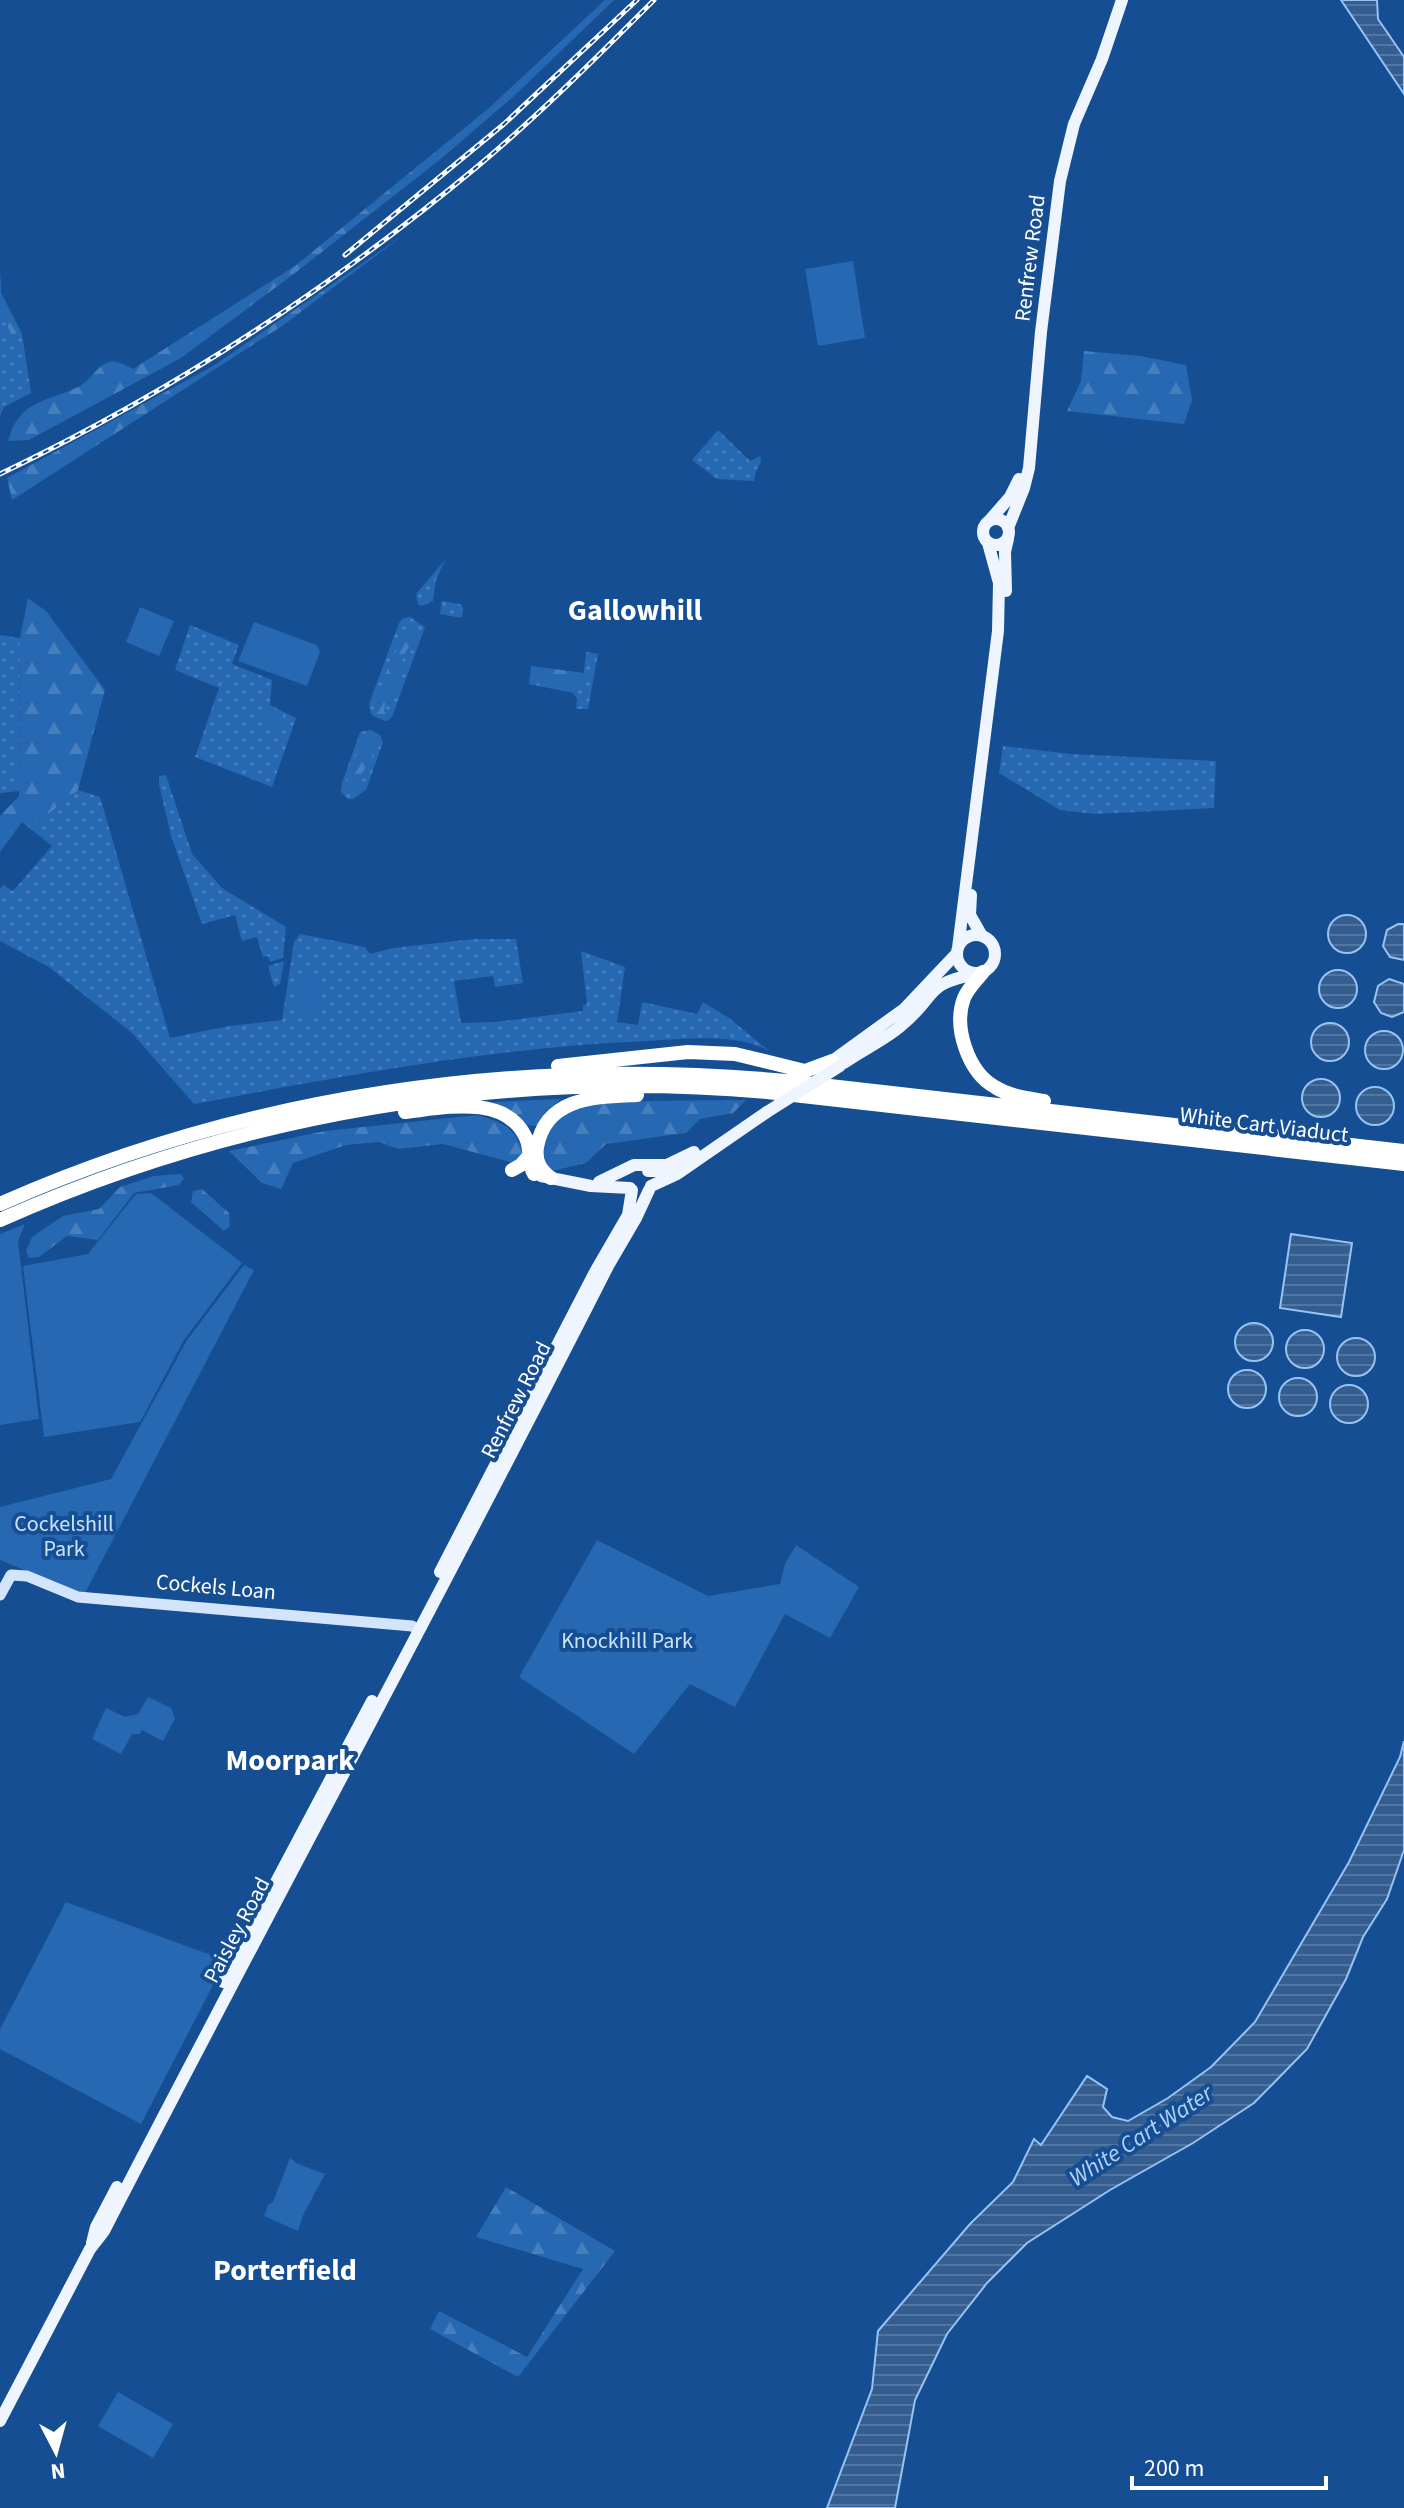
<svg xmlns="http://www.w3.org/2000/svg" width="1404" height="2508" font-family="'Source Sans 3',sans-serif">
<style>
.grass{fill:url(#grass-dots)}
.forest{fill:url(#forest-firs)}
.green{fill:#2768b2}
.water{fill:url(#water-rules);stroke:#96c3f4;stroke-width:2}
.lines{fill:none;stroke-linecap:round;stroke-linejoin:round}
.secondary{stroke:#d2e5fc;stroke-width:11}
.primary{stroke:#eef5ff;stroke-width:12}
.highway{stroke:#fff;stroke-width:14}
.rail-casing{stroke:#fff;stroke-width:5}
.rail{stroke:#154e93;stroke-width:2;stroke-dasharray:6;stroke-linecap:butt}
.primary-bridge{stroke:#eef5ff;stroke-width:12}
.labels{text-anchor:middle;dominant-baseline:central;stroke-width:8;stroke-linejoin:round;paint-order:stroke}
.street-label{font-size:22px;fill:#fff;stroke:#154e93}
.park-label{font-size:22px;fill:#cbe2fc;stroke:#154e93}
.water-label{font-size:24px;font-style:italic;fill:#b0d2f8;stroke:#154e93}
.district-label{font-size:30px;font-weight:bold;fill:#fff;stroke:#154e93}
</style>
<defs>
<pattern id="grass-dots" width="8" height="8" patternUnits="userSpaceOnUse" patternTransform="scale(2)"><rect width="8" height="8" fill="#2768b2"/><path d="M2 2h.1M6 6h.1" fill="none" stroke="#477fbe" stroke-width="1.8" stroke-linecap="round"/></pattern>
<pattern id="forest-firs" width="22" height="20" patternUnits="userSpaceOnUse" patternTransform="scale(2)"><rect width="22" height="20" fill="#2768b2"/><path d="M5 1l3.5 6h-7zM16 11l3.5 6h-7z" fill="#477fbe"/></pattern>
<pattern id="water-rules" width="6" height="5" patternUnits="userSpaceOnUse" patternTransform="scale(2)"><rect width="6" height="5" fill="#345e90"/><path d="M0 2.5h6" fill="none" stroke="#5276a1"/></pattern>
</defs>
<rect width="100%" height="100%" fill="#154e93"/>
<path class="grass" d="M0,273L1,293L22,334L31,393L4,407L0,416Z
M718,430L750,461L760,456L761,462L756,471L754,481L717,479L692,460Z
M445,560L436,580L433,601L422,606L418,604L416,594Z
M442,601L460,604L463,608L462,618L440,614Z
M410,617L425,627L392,717L386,721L371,714L369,704L399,623L403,618Z
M190,625L239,645L232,664L272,680L270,705L296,718L272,787L195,757L219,688L175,670Z
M0,635L20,638L19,791L0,793Z
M586,652L598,654L588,709H576L577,699L573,693L583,680Z
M371,730L380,735L383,742L366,790L353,799H348L341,792L342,783L360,732Z
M1003,746L1071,754L1216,761L1214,808L1096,814L1060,810L999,773Z
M166,775L192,854L222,888L286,927L283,958L270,962L268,956L263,957L257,937L242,941L235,915L202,924L171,836L159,784V776Z
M78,790L100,797L170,1038L229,1026L282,1020L294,942L300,934L365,947L370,954L393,948L474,939H516L523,983L495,987L493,976L454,981L461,1023L495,1022L583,1011V1005L587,1004L581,951L625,967L617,1022L638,1025L642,1002L697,1014L703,1002L729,1018L768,1050C732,1033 687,1039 648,1041C496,1047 344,1076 194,1104L132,1033L49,967L0,941V889L3,885L13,891L52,846L22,822L41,820Z
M284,961L280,984L274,987L268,966Z"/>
<path class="forest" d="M605,0H614L513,97L442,158L295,273L181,358L29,440L8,441C19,399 48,402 80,386C90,380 98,365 109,362C118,360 126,366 133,369L295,266L489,108Z
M405,234L282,326L12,500L7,478L213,366Z
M0,273L1,293L22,334L13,337L0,311Z
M1084,351L1140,356L1186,365L1192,400L1184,424L1067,411L1081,381Z
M28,598L46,611L105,690L78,790L41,820L22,822L0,852V816L19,796L20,638Z
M414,630L419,633L406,651L399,669L402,674L391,700L385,704L384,711L390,719L386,721L373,716C381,687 390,649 414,630Z
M531,666L584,673L583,680L573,693L529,684Z
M371,730L382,739L357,782L363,788L353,794L347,790C346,772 360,745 371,730Z
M561,1099L547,1111L538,1126L525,1125L517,1117L493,1102Z
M746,1100L733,1113L700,1119L686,1133L606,1144L586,1163L548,1172L542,1166C543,1145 546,1123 566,1111C590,1098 712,1101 746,1100Z
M477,1115C504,1123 516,1127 524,1156L514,1163L443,1144L398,1149L379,1142L346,1145L293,1163L281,1189L262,1183L229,1151L325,1131Z
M181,1174L184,1179L179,1185L134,1193L98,1240L67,1236L39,1257L29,1258L26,1251L32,1237L63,1216L99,1209L120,1187L154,1176Z
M202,1189L229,1213L230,1226L224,1231L191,1202L193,1191Z
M506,2187L615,2251L518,2377L430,2329L439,2311L527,2357L583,2269L476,2237Z"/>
<path class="green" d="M853,261L865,338L818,346L805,269Z
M140,607L174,621L159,656L126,642Z
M254,622L317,645L320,652L307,686L238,661Z
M270,707L284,713L277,730L261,723Z
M322,976L321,1014L300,1016V1010L295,1007V984H301V979Z
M151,1193L242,1263L184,1340L140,1422L44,1437L23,1266L88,1254L136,1194Z
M25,1224L18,1241L39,1419L0,1425V1234Z
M244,1265L254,1270L84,1595L0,1560V1507L111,1479L187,1340Z
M597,1540L708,1596L780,1584L785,1564L796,1545L859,1587L830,1638L785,1614L735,1707L690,1684L634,1754L519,1677Z
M148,1697L171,1708L175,1719L163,1741L142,1730L140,1734H132L121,1754L92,1739L106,1708L125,1717L138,1714Z
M66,1902L222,1959L224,1964L141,2124L0,2049V2029Z
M290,2158L298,2164L325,2174L303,2215L298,2231L264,2216L268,2205L273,2202Z
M118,2392L173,2424L153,2458L98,2426Z"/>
<path class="water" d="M1341,0H1377L1378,19L1404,57V94Z
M1328 934a19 19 0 1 1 38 0a19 19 0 1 1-38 0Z
M1398,924H1404V960L1390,957L1383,946L1387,930Z
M1319 989a19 19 0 1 1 38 0a19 19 0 1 1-38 0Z
M1389,979L1404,984V1012L1392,1017L1381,1013L1374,1002L1378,986Z
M1311 1042a19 19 0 1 1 38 0a19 19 0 1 1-38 0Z
M1365 1050a19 19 0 1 1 38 0a19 19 0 1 1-38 0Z
M1302 1098a19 19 0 1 1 38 0a19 19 0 1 1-38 0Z
M1356 1106a19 19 0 1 1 38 0a19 19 0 1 1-38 0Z
M1291,1234L1352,1243L1341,1317L1280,1308Z
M1235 1342a19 19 0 1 1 38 0a19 19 0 1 1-38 0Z
M1286 1349a19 19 0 1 1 38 0a19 19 0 1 1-38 0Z
M1337 1357a19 19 0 1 1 38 0a19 19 0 1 1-38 0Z
M1228 1389a19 19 0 1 1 38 0a19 19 0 1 1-38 0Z
M1279 1397a19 19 0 1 1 38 0a19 19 0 1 1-38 0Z
M1330 1404a19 19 0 1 1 38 0a19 19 0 1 1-38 0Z
M1404,1741V1850L1387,1899L1363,1937L1346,1979L1307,2049L1254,2103L1193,2143L1110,2190L1027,2243L987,2283L947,2334L915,2400L895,2508H827L872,2389L878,2331L970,2224L1013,2182L1034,2139L1041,2145L1087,2076L1107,2089L1103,2107L1112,2117L1128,2121L1168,2098L1211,2067L1255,2022L1349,1862L1400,1757Z"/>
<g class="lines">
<path class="secondary" d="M0,1595L11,1575L27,1576L78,1597L412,1626L419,1630"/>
<path class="primary" d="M983 532a13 13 0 1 1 26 0a13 13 0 1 1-26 0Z
M989,521L1010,497L1019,479
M1008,528L1024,488L1029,468L1041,332L1060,181L1074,124L1102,59L1122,0
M1006,591L1005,552L1008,539
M971,895L970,915L982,936
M957 954a19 19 0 1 1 38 0a19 19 0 1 1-38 0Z
M958,948L998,631L999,583L988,543
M844,1063C862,1050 885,1040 902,1025C937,996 924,983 977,974
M825,1066L904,1009L957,953
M648,1171H664L683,1162
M541,1176L591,1186L630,1188
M599,1182L634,1165H667L694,1152
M651,1186L677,1174L767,1112
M440,1572L595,1272L628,1215L632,1190
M223,1982L372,1701
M92,2243L96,2227L117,2187
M0,2421L90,2249L104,2231C270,1908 444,1590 608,1266L636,1218L649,1190"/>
<path class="highway" d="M983,972C977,980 968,988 964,998C953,1027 968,1072 995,1087C1009,1096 1027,1098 1044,1101
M558,1066L688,1052L735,1054L805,1071L832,1061
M405,1112C442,1108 506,1093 526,1138C532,1150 527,1163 534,1174
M512,1170L521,1165L529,1156
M551,1178C540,1170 535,1161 537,1147C546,1096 597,1097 637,1095
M0,1204C245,1095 520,1056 786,1081L1404,1151
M0,1220C240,1113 505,1069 767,1092L1404,1164"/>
<defs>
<path id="rail" d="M345,255L504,124L637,0
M0,474C172,392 331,288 478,166C540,114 597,57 654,0"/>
</defs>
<use href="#rail" class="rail-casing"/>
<use href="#rail" class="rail"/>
<path class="primary-bridge" d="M767,1112L840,1066"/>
</g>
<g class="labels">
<g class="street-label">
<text transform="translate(1030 258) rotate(-83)">Renfrew Road</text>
<text transform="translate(1264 1125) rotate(7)">White Cart Viaduct</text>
<text transform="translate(516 1400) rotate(-63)">Renfrew Road</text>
<text transform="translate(216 1587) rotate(5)">Cockels Loan</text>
<text transform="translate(237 1930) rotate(-62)">Paisley Road</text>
</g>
<g class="park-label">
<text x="64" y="1524">Cockelshill<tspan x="64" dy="25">Park</tspan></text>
<text x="627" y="1641">Knockhill Park</text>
</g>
<g class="water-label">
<text transform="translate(1141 2136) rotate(-33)">White Cart Water</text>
</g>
<g class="district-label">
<text x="635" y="610">Gallowhill</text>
<text x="290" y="1760">Moorpark</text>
<text x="285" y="2270">Porterfield</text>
</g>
</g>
<g transform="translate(56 2452) rotate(174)" stroke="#154e93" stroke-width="6" paint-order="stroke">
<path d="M0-6L14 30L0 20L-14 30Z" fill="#ffffff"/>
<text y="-12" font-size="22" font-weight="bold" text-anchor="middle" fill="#ffffff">N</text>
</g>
<path d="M1132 2476v12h194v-12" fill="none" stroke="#ffffff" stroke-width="4"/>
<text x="1144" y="2476" font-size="24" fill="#ffffff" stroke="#154e93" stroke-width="6" paint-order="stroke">200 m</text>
</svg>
